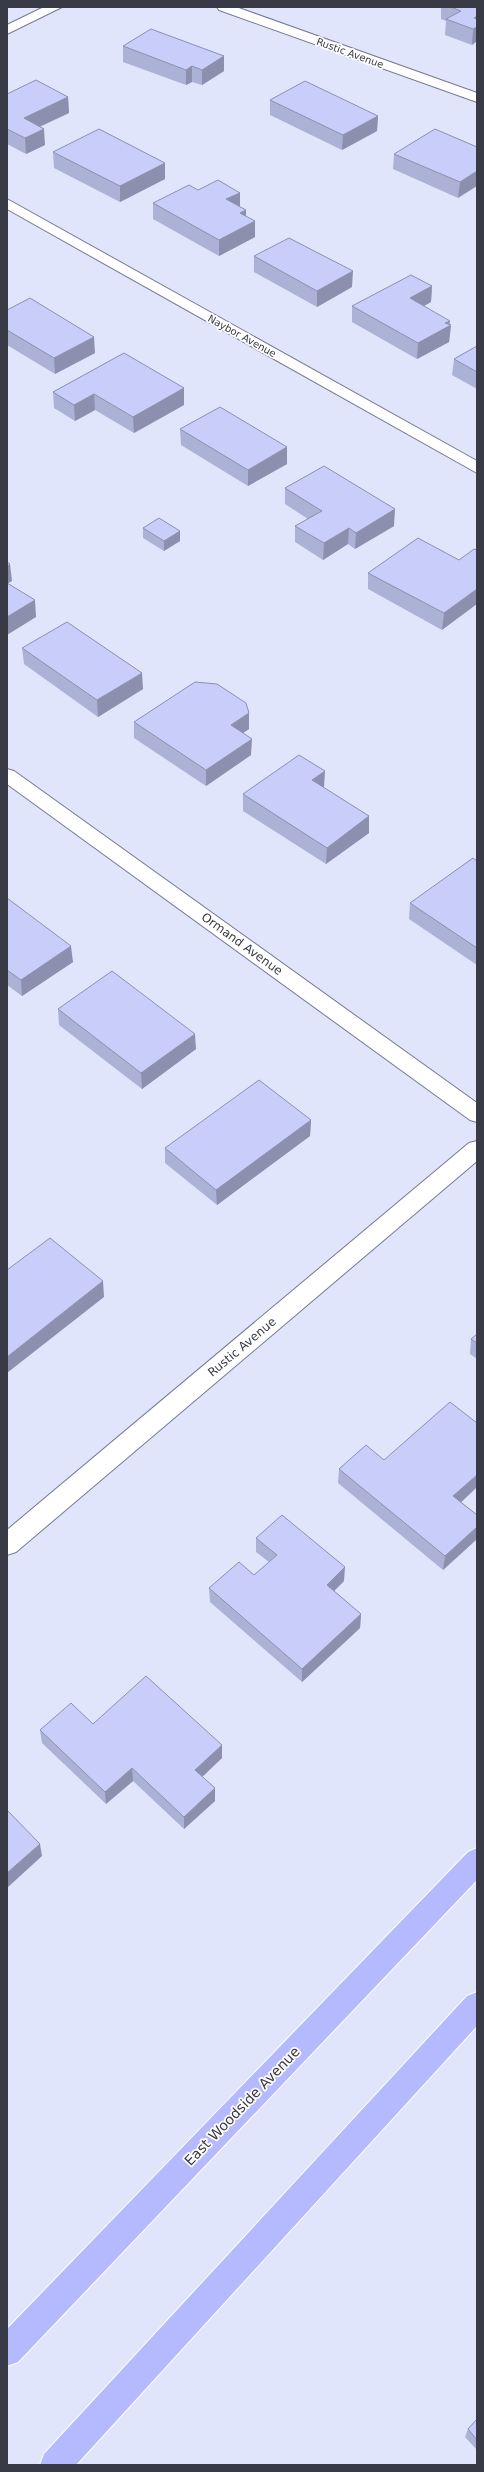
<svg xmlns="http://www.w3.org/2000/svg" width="484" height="2472" font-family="'DejaVu Sans',sans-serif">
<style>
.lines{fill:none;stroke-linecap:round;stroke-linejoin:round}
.street-casing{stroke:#767a93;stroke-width:2}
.primary-casing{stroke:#fff;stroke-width:2}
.street{fill:#fff;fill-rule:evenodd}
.primary{fill:#b5b9fe;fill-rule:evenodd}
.wall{fill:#acb1d6}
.shaded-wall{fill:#8c90ae}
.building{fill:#c8cef9;stroke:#8c90ae}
.labels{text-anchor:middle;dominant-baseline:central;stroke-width:3.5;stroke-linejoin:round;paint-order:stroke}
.far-street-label{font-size:10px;fill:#383a45;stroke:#fff}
.street-label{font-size:12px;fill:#383a45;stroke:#fff}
.near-street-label{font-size:14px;fill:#383a45;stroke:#fff}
</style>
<rect width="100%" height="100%" fill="#e1e5fc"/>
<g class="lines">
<defs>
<path id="street" d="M44,7H62L7,34V25Z
M217,7H236L477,93V102L219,10Z
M7,199L477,461V473L7,209Z
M7,769L14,771L477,1103V1122L470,1120L7,784Z
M477,1141V1161L16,1552L7,1555V1530L469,1143Z"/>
<path id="primary" d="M477,1848V1880L18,2362L7,2366V2329L468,1852Z
M477,1992V2026L76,2465H40L44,2454L467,1996Z"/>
</defs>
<use href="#street" class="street-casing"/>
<use href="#primary" class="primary-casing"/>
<use href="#street" class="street"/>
<use href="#primary" class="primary"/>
</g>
<path class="wall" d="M441,7H477V41L472,45L445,35L446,21L441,19Z
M123,46L224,56V71L202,85L192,82L186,85L123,62Z
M7,94L68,97L69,113L40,127L45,145L26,154L7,144Z
M270,100L378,116L377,131L342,150L270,115Z
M477,147L458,198L393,169L394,154Z
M53,152L165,179L120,202L54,168Z
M198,190L240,193V207L246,217L255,221V237L219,256L153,219V203Z
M254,256L352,287L317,307L254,272Z
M432,286L431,302L424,306L451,325L449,342L417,359L352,322V306Z
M7,310L95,353L55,374L7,345Z
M477,346V389L452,375L454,359Z
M124,353L184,405L134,433L95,410L75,421L54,408L53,392Z
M180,429L287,447V464L248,486L181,445Z
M285,488L394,526L355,549L348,544L323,560L295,542V526L308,519L285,504Z
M143,528L180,531V541L164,551L143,538Z
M459,560L442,630L368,589V573Z
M22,648L143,689L98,717L24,664Z
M249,713V729L243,733L251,755L206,786L134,738V722Z
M324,788L369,816V833L326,864L243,811V794Z
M477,861V965L409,919L410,903Z
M7,898L73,962L22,996L7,985Z
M58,1009L196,1049L142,1089L59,1025Z
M311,1120L310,1136L217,1205L165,1163V1148Z
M477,1334V1359L470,1354L471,1339Z
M384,1460L477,1487L461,1502L477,1515V1539L443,1570L338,1483L339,1469Z
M256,1538L344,1581L334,1591L361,1614L360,1628L302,1682L210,1602L209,1588L254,1575L269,1562L256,1552Z
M93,1724L222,1758L202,1776L215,1801L184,1829L133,1781L106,1804L42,1743L40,1730Z
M477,2419V2450L465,2437L468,2429Z"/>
<path class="shaded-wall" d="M477,16V41L472,45L474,18Z
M224,56V71L202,85V70Z
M192,66V82L186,85V70Z
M68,97L69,113L25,133L24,118Z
M378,116L377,131L342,150L343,135Z
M44,129L45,145L26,154L25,138Z
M165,163V179L120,202V186Z
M477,171V186L458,198L460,182Z
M240,193V208L226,199Z
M246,210V226L255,221V237L219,256V240L240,213Z
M353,271L352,287L317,307V291Z
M432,286L431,302L409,314L410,298Z
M450,321L449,326L451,325L449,342L417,359L418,343L445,323Z
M94,337L95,353L55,374L54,358Z
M184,388V405L134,433L133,417Z
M94,394L95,410L75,421L74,405Z
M287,447V464L248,486V470Z
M395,509L394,526L355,549L356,533Z
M349,528L348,544L323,560L324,543Z
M180,531V541L164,551V541Z
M10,564L12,581L7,584V567Z
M477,589V604L442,630L444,613Z
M35,600L36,617L7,635V617Z
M142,673L143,689L98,717L97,700Z
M249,713V729L231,741V725Z
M252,739L251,755L206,786V770Z
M325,771L324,788L312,780Z
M369,816V833L326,864L327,848Z
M71,946L73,962L22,996L21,980Z
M195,1034L196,1049L142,1089L141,1073Z
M311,1120L310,1136L217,1205L216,1190Z
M103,1281L104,1297L7,1373V1357Z
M477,1475V1487L452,1511L453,1496Z
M477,1527V1539L443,1570L445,1556Z
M345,1567L344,1581L326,1599L327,1585Z
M361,1614L360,1628L302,1682V1669Z
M222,1745V1758L196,1783L195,1770Z
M132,1768L133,1781L106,1804L105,1792Z
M215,1788V1801L184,1829V1817Z
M40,1844L42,1856L7,1888V1873Z"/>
<path class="building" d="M451,7H477V16L474,18L477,19V27L473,29L446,19L461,11Z
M151,29L224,56L202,70L192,66L186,70L123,46Z
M36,80L68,97L24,118L44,129L25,138L7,129V94Z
M305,81L378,116L343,135L270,100Z
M99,129L165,163L120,186L53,152Z
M435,129L477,147V171L460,182L394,154Z
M218,180L240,193L226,199L246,210L240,213L255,221L219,240L153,203L189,185L198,190Z
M289,238L353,271L317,291L254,256Z
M411,275L432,286L410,298L450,321L445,323L451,325L418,343L352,306Z
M30,298L94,337L54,358L7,330V310Z
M477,346V372L454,359Z
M124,353L184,388L133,417L94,394L74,405L53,392Z
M220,407L287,447L248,470L180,429Z
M324,466L395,509L356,533L349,528L324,543L295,526L322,511L285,488Z
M159,518L180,531L164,541L143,528Z
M418,538L459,560L474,549L477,550V589L444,613L368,573Z
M7,562L10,564L7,567Z
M7,583L35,600L7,617Z
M67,622L142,673L97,700L22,648Z
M195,682L217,684L246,703L249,713L231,725L252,739L206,770L134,722Z
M299,755L325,771L312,780L369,816L327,848L243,794Z
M473,858L477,861V948L410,903Z
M7,898L71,946L21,980L7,970Z
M112,971L195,1034L141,1073L58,1009Z
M259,1080L311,1120L216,1190L165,1148Z
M50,1238L103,1281L7,1357V1270Z
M477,1334V1343L471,1339Z
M450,1402L477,1423V1475L453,1496L477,1515V1527L445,1556L339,1469L366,1445L384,1460Z
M282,1515L345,1567L327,1585L361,1614L302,1669L209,1588L239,1562L254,1575L277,1555L256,1538Z
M146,1676L222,1745L195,1770L215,1788L184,1817L132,1768L105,1792L40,1730L71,1703L93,1724Z
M7,1810L40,1844L7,1873Z
M477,2419V2440L468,2429Z"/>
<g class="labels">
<g class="far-street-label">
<text transform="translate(350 53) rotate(20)">Rustic Avenue</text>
<text transform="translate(242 336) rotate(29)">Naybor Avenue</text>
</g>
<g class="street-label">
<text transform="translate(242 944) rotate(36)">Ormand Avenue</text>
<text transform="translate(242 1347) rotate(-40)">Rustic Avenue</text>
</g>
<g class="near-street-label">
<text transform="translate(242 2106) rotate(-46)">East Woodside Avenue</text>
</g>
</g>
<rect width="484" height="2472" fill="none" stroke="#383a45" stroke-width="16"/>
</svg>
